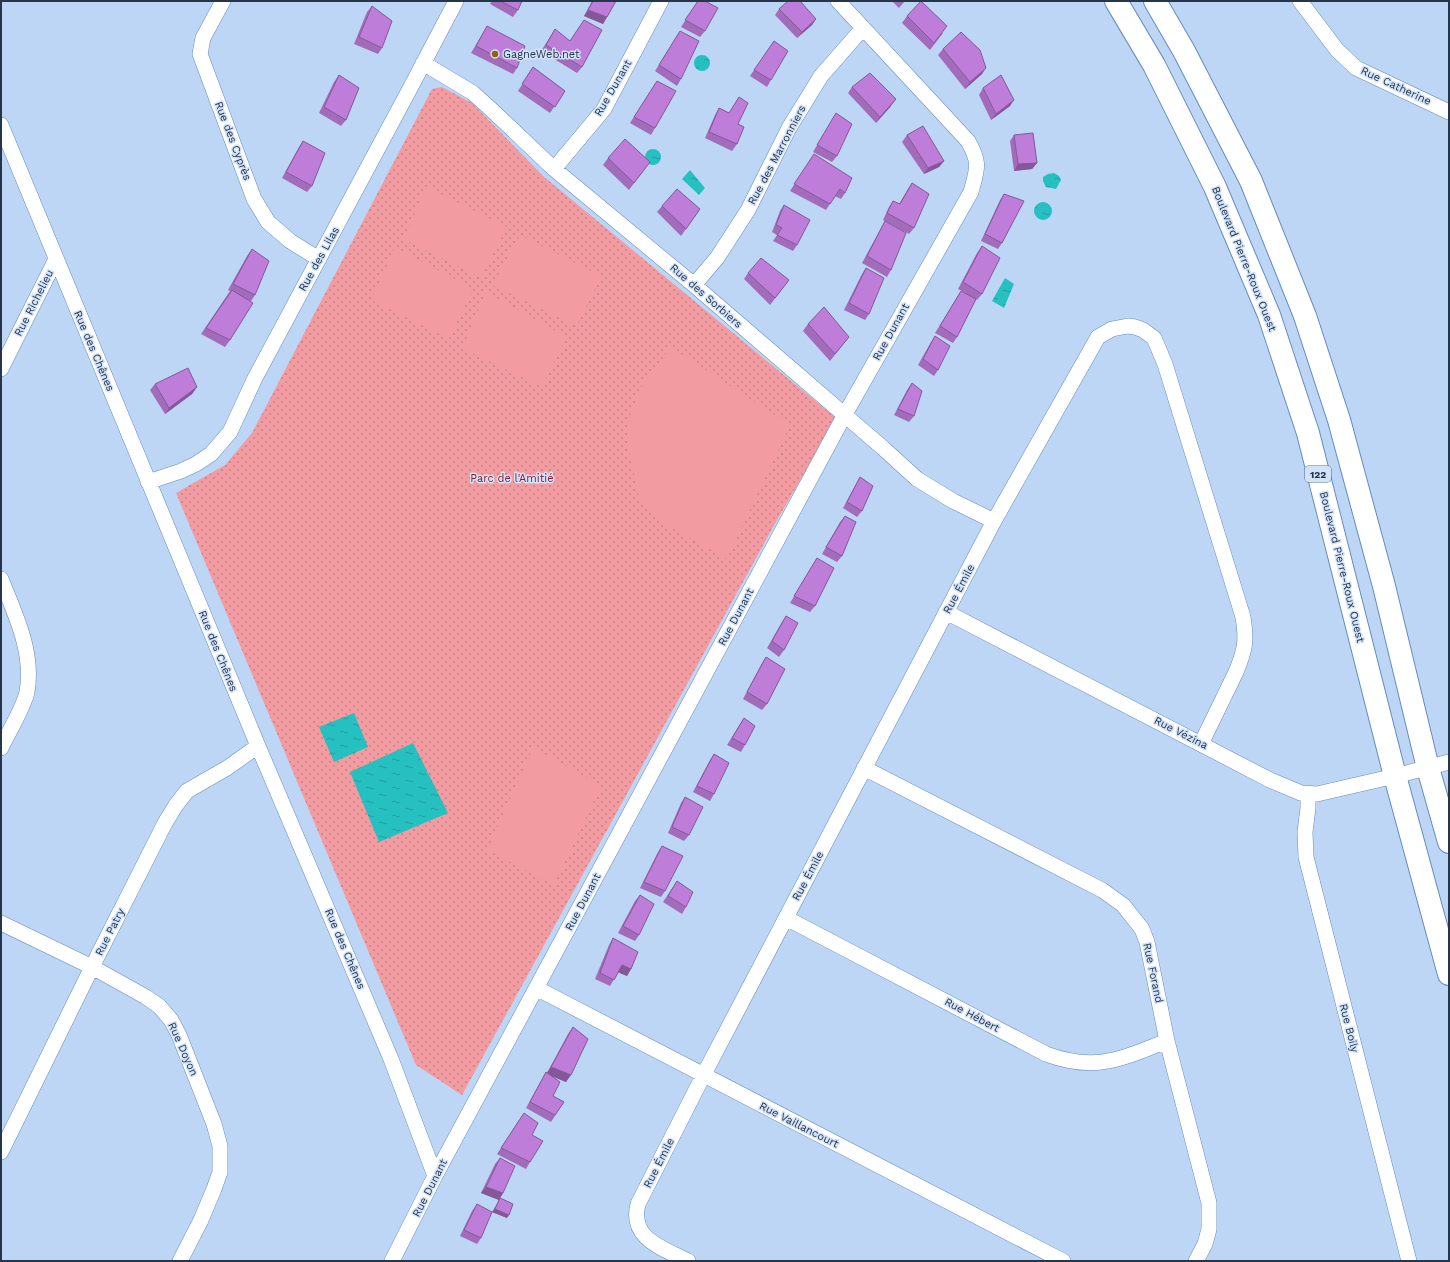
<svg xmlns="http://www.w3.org/2000/svg" width="1450" height="1262" font-family="'Work Sans',sans-serif">
<style>
.park{fill:url(#park-dots)}
.pitch{fill:#f29ba1}
.water{fill:url(#water-ripples)}
.lines{fill:none;stroke-linecap:round;stroke-linejoin:round}
.minor-casing{stroke:#658cbd;stroke-width:16}
.primary-casing{stroke:#658cbd;stroke-width:24}
.minor{stroke:#fff;stroke-width:15}
.primary{stroke:#fff;stroke-width:22}
.wall{fill:#a36cbb}
.shaded-wall{fill:#845898}
.building{fill:#bd7dd9;stroke:#845898}
.poi-dot{fill:#91620d;stroke:#d2e2f8;stroke-width:1.5}
.labels{text-anchor:middle;dominant-baseline:central;stroke-width:3;stroke-linejoin:round;paint-order:stroke}
.shield{fill:#d2e2f8;stroke:#59697e;stroke-width:1}
.shield-label{font-size:10px;font-weight:bold;fill:#25354a}
.poi-label{font-size:11px;fill:#25354a;stroke:#d2e2f8;text-anchor:start}
.street-label{font-size:11px;fill:#25354a;stroke:#d2e2f8}
.park-label{font-size:11px;fill:#881c32;stroke:#d2e2f8}
</style>
<defs>
<pattern id="park-dots" width="8" height="8" patternUnits="userSpaceOnUse"><rect width="8" height="8" fill="#f29ba1"/><path d="M2 2h.1M6 6h.1" fill="none" stroke="#c47f85" stroke-width="1.8" stroke-linecap="round"/></pattern>
<pattern id="water-ripples" width="26" height="14" patternUnits="userSpaceOnUse"><rect width="26" height="14" fill="#27c0c0"/><path d="M2 4q2-2 4 0t4 0M15 11q2-2 4 0t4 0" fill="none" stroke="#219d9e"/></pattern>
</defs>
<rect width="100%" height="100%" fill="#bdd6f6"/>
<path class="park" d="M442,87L472,103L543,176L836,418L773,527L462,1095L416,1065L176,493L225,465L252,433L432,89Z"/>
<path class="pitch" d="M426,186L507,227L481,278L404,239Z
M520,235L601,276L576,326L492,285Z
M395,247L473,289L449,339L371,300Z
M486,292L567,337L542,387L462,348Z
M671,347L790,425L727,559L659,521L639,497L629,452L628,420L641,387Z
M533,747L601,786L554,885L487,850Z"/>
<path class="water" d="M694 63a8 8 0 1 1 16 0a8 8 0 1 1-16 0Z
M645 157a8 8 0 1 1 16 0a8 8 0 1 1-16 0Z
M690,170L705,188L699,195L682,179Z
M1054,173L1059,176L1061,180L1056,189L1046,187L1043,181V177L1048,174Z
M1034 211a9 9 0 1 1 18 0a9 9 0 1 1-18 0Z
M1005,278L1014,284L1004,308L992,301Z
M354,713L368,747L334,762L319,727Z
M413,743L448,813L379,842L350,772Z"/>
<g class="lines">
<defs>
<path id="minor" d="M223,1L203,38L200,54L254,199L268,222L290,241L319,259
M1300,1L1337,50L1356,68L1449,112
M423,63L473,93L495,113L554,169L694,285L883,448L917,479L953,501L994,521
M1,125L258,746L391,1059L435,1176
M554,169L604,109L661,1
M694,285L717,258L748,210L789,128L821,76L863,28
M1,369L56,259
M148,482L181,471L196,464L211,454L230,432L255,378L414,81L456,1
M1,579C15,614 34,652 27,692C24,707 8,733 1,748
M946,612L1270,780L1301,793L1317,794L1395,776L1449,762
M864,768L1102,890L1123,905L1142,929L1147,942L1167,1041L1209,1203V1229L1205,1244L1196,1261
M1308,794V808L1305,832L1306,857L1409,1261
M786,918L1046,1054C1065,1061 1088,1065 1108,1061C1128,1058 1148,1048 1167,1041
M1,923L92,967L146,997L159,1006L171,1020L179,1035L214,1124L220,1146V1172L214,1189L201,1220L180,1261
M536,988L1063,1261
M1,1152L92,967L165,823L176,805L187,791L227,768L258,746
M392,1261L435,1176L844,416L971,192C977,169 981,164 968,141L838,1
M688,1261C663,1248 629,1239 638,1204L703,1076L994,521L1098,337L1112,329L1128,326L1135,327L1143,330L1154,338L1165,364L1243,617C1247,641 1245,650 1236,672L1201,744"/>
<path id="primary" d="M1116,1L1154,65L1215,187L1269,315L1308,433L1395,776L1449,974
M1155,1L1184,51L1251,181L1305,316L1339,420L1384,586L1428,768L1449,842"/>
</defs>
<use href="#minor" class="minor-casing"/>
<use href="#primary" class="primary-casing"/>
<use href="#minor" class="minor"/>
<use href="#primary" class="primary"/>
</g>
<path class="wall" d="M492,1H522L518,10L513,17L490,4Z
M592,1H616L603,24L584,16Z
M698,1L705,31L700,37L681,27Z
M892,1H905L899,8Z
M372,6L382,48L378,54L354,44L367,12Z
M779,9L816,19L812,25L797,38L775,15Z
M907,16L943,33L930,50L902,23Z
M487,26L517,68L513,74L471,53L483,33Z
M555,29L582,67L577,73L541,51Z
M680,31L681,79L677,86L655,71Z
M774,41L771,80L767,87L750,76Z
M943,49L982,74L965,89L938,55Z
M533,67L565,91L550,113L518,91Z
M339,75L346,120L341,126L319,113L334,82Z
M657,81L655,128L651,135L630,123Z
M852,87L891,106L876,123L848,93Z
M983,88L1010,106L991,120L979,95Z
M739,97L738,124L737,144L732,151L705,138L715,115L719,108L729,113Z
M836,113L837,156L832,162L813,152Z
M907,135L944,161L939,167L924,174L902,142Z
M1014,135L1037,163L1032,169L1014,171L1010,141Z
M303,141L312,186L307,192L282,178L299,147Z
M814,154L845,193L841,199L835,196L826,210L790,191Z
M608,158L650,162L629,190L603,165Z
M912,183L914,228L909,234L883,220L889,207L893,201L899,204L908,189Z
M1004,194L1002,243L998,249L981,241L1000,200Z
M784,205L797,245L793,251L773,241L777,235L772,232L780,211Z
M662,206L700,209L681,236L657,212Z
M885,221L891,270L887,277L862,263L881,228Z
M982,246V294L977,300L976,299L957,337L953,343L935,333L961,291L968,294L958,289L977,253Z
M252,249L255,295L251,301L248,300L230,340L225,347L201,334L230,291L228,290L247,256Z
M866,268L869,314L865,320L844,310L862,274Z
M748,273L789,280L770,305L744,279Z
M808,324L849,337L830,361L803,331Z
M935,336L938,370L934,376L918,365L931,342Z
M912,383L914,416L909,422L894,415L907,390Z
M155,384L197,387L192,394L165,414L150,390Z
M860,477L862,511L857,517L843,508L856,484Z
M845,516L842,556L837,562L822,554L840,522Z
M817,558L815,606L810,612L790,603Z
M786,616L784,650L779,657L767,648L782,622Z
M766,657L767,704L762,710L743,699L762,663Z
M744,718L745,745L741,752L727,745Z
M714,754V794L710,801L693,792L710,760Z
M685,797L689,835L684,841L668,833L681,803Z
M662,846L665,891L661,897L640,888L658,852Z
M677,881L686,907L682,914L663,902Z
M640,895L639,935L635,941L618,933L635,901Z
M613,938L631,969L627,976L618,972L610,986L595,979L609,945Z
M573,1027L566,1082L550,1075L553,1096L564,1102L551,1122L526,1108L542,1079L547,1073L568,1034Z
M519,1120L532,1135L530,1162L526,1169L497,1154Z
M500,1158L503,1193L500,1198L507,1218L492,1212L499,1200L481,1193L495,1164Z
M477,1204L481,1238L477,1244L460,1236L472,1211Z"/>
<path class="shaded-wall" d="M588,10L607,17L603,24L584,16Z
M816,19L812,25L797,38L802,32Z
M986,68L982,74L965,89L970,82Z
M896,99L891,106L876,123L880,117Z
M1014,100L1010,106L991,120L996,114Z
M944,161L939,167L924,174L928,168Z
M1037,163L1032,169L1014,171L1018,164Z
M197,387L192,394L165,414L169,408Z
M622,965L631,969L627,976L617,972Z
M551,1067L571,1075L566,1082L546,1074Z
M486,1187L503,1193L499,1200L500,1198L499,1200L481,1193Z
M495,1209L509,1215L507,1218L492,1212Z"/>
<path class="building" d="M500,1H522L518,10Z
M593,1H616L607,17L588,10Z
M698,1H705L718,8L705,31L685,20Z
M788,1H800L816,19L802,32L779,9Z
M921,1L947,26L934,43L907,16Z
M372,6L392,21L382,48L359,37Z
M584,20L602,30L582,67L546,45L555,29L570,41Z
M487,26L525,46L517,68L476,46Z
M680,31L699,41L681,79L659,65Z
M961,32L980,50L986,68L970,82L943,49Z
M774,41L788,51L771,80L754,70Z
M533,67L565,91L555,107L522,84Z
M870,73L896,99L880,117L852,87Z
M339,75L359,88L346,120L324,107Z
M1001,75L1014,100L996,114L983,88Z
M657,81L676,91L655,128L634,117Z
M739,97L748,103L738,124L744,127L737,144L709,132L719,108L729,113Z
M836,113L852,124L837,156L817,145Z
M923,126L944,161L928,168L907,135Z
M1033,133L1037,163L1018,164L1014,135Z
M625,139L650,162L634,183L608,158Z
M303,141L325,153L312,186L286,172Z
M814,154L852,178L845,193L840,189L830,204L794,184Z
M912,183L929,194L914,228L887,213L893,201L900,204Z
M677,189L700,209L686,229L662,206Z
M1004,194L1024,201L1002,243L985,234Z
M784,205L810,220L797,245L777,235L782,228L776,225Z
M885,221L906,233L891,270L867,256Z
M982,246L1000,258L982,294L963,282Z
M252,249L269,261L255,295L233,284Z
M761,258L789,280L775,298L748,273Z
M866,268L884,278L869,314L849,303Z
M232,290L253,303L230,340L206,328Z
M961,291L976,299L957,337L940,326Z
M824,307L849,337L835,354L808,324Z
M935,336L950,346L938,370L923,359Z
M188,368L197,387L169,408L155,384Z
M912,383L922,391L914,416L898,409Z
M860,477L873,486L862,511L847,502Z
M845,516L856,522L842,556L826,547Z
M817,558L834,568L815,606L794,596Z
M786,616L798,623L784,650L772,641Z
M766,657L785,669L767,704L747,692Z
M744,718L755,726L745,745L732,738Z
M714,754L729,763L714,794L697,786Z
M685,797L703,807L689,835L672,827Z
M662,846L683,856L665,891L644,882Z
M677,881L693,892L686,907L668,896Z
M640,895L654,904L639,935L623,926Z
M613,938L638,952L631,969L622,965L614,980L600,973Z
M573,1027L588,1039L571,1075L551,1067Z
M546,1072L560,1082L553,1096L564,1102L555,1115L530,1102Z
M524,1113L538,1123L532,1135L543,1141L530,1162L501,1148Z
M500,1158L515,1166L503,1193L486,1187Z
M500,1198L513,1204L509,1215L495,1209Z
M477,1204L492,1212L481,1238L464,1230Z"/>
<circle class="poi-dot" cx="495" cy="54" r="4"/>
<g class="labels">
<rect class="shield" x="1305" y="466" width="26" height="16" rx="3"/>
<g class="shield-label">
<text x="1318" y="474">122</text>
</g>
<g class="poi-label">
<text x="503" y="54">GagneWeb.net</text>
</g>
<g class="street-label">
<text transform="translate(1396 86) rotate(25)">Rue Catherine</text>
<text transform="translate(613 88) rotate(-60)">Rue Dunant</text>
<text transform="translate(233 141) rotate(69)">Rue des Cyprès</text>
<text transform="translate(777 155) rotate(-62)">Rue des Marronniers</text>
<text transform="translate(319 259) rotate(-61)">Rue des Lilas</text>
<text transform="translate(1244 259) rotate(68)">Boulevard Pierre-Roux Ouest</text>
<text transform="translate(706 296) rotate(41)">Rue des Sorbiers</text>
<text transform="translate(34 303) rotate(-63)">Rue Richelieu</text>
<text transform="translate(891 332) rotate(-61)">Rue Dunant</text>
<text transform="translate(94 351) rotate(67)">Rue des Chênes</text>
<text transform="translate(1342 567) rotate(76)">Boulevard Pierre-Roux Ouest</text>
<text transform="translate(959 589) rotate(-62)">Rue Émile</text>
<text transform="translate(736 617) rotate(-62)">Rue Dunant</text>
<text transform="translate(218 651) rotate(68)">Rue des Chênes</text>
<text transform="translate(1181 733) rotate(27)">Rue Vézina</text>
<text transform="translate(808 876) rotate(-62)">Rue Émile</text>
<text transform="translate(583 902) rotate(-62)">Rue Dunant</text>
<text transform="translate(110 932) rotate(-63)">Rue Patry</text>
<text transform="translate(345 949) rotate(67)">Rue des Chênes</text>
<text transform="translate(1153 973) rotate(78)">Rue Forand</text>
<text transform="translate(972 1015) rotate(28)">Rue Hébert</text>
<text transform="translate(1349 1028) rotate(76)">Rue Boily</text>
<text transform="translate(183 1049) rotate(66)">Rue Doyon</text>
<text transform="translate(799 1125) rotate(27)">Rue Vaillancourt</text>
<text transform="translate(659 1163) rotate(-63)">Rue Émile</text>
<text transform="translate(430 1188) rotate(-63)">Rue Dunant</text>
</g>
<g class="park-label">
<text x="512" y="478">Parc de l'Amitié</text>
</g>
</g>
<rect width="1450" height="1262" fill="none" stroke="#25354a" stroke-width="4"/>
</svg>
